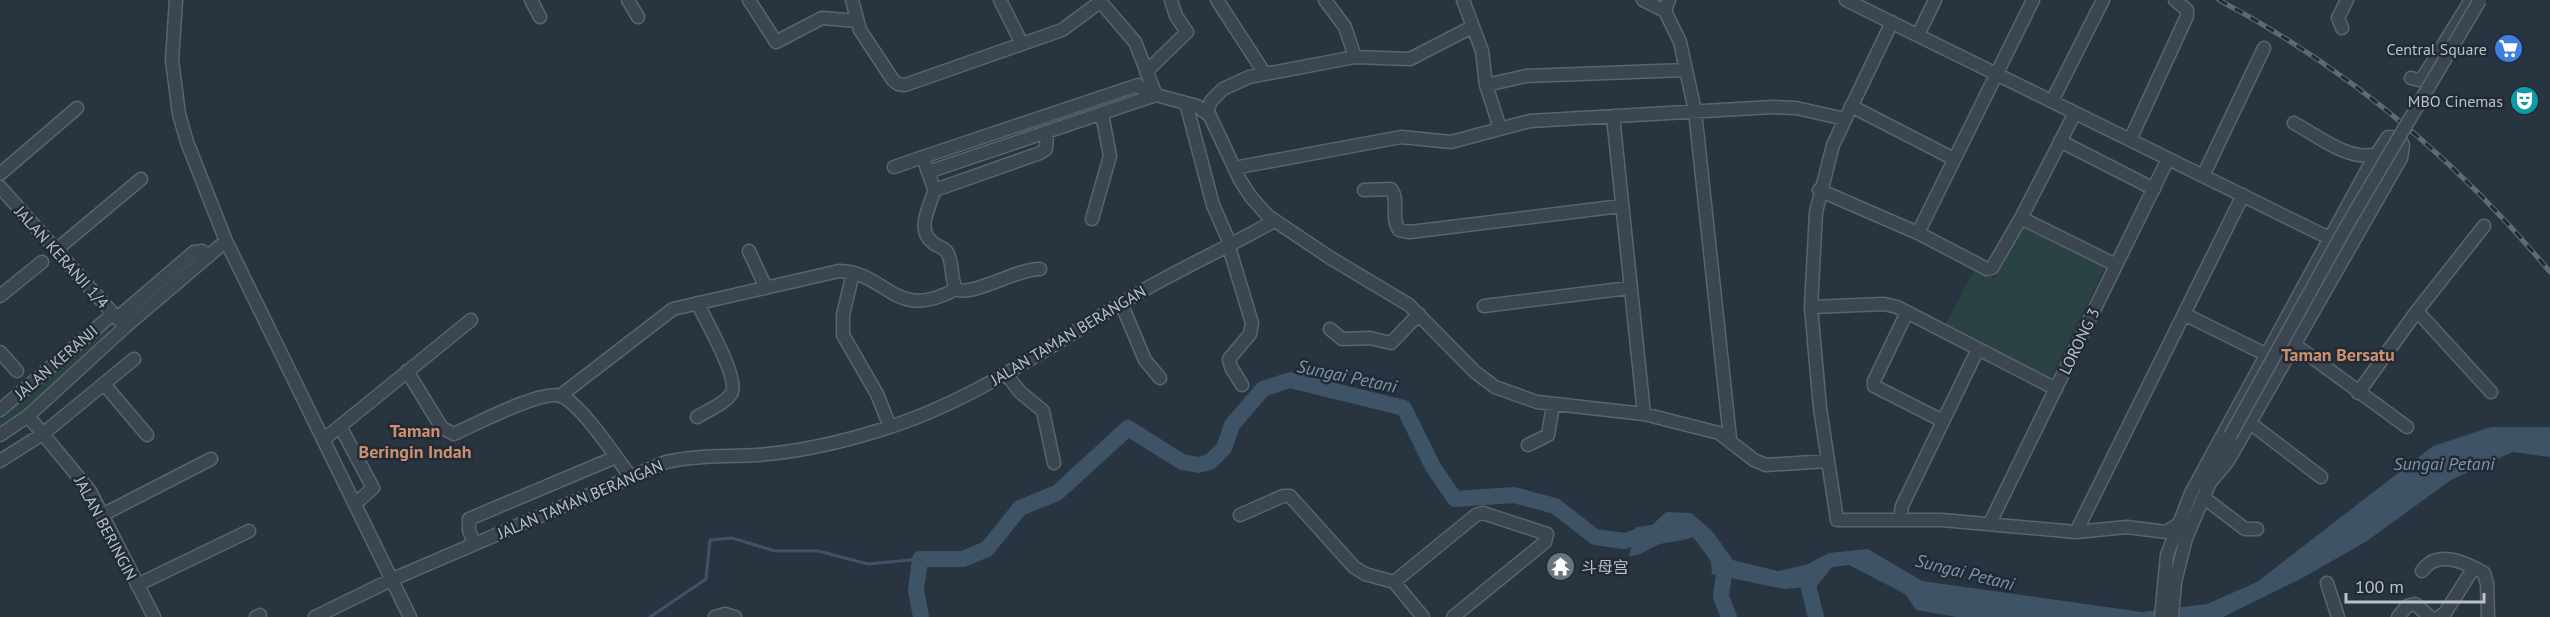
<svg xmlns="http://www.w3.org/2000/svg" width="2550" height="617" font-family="'PT Sans','Noto Sans SC',sans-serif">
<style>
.green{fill:#2b4242}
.water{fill:#3f5367}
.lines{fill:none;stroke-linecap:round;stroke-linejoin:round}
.stream{stroke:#3f5367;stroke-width:3}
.river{stroke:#3f5367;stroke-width:16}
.minor-casing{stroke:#5a646d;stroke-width:15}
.minor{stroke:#3c4650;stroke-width:12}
.rail-casing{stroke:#5e6a76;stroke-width:5}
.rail{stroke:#212b35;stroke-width:3;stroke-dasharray:9;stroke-linecap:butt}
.minor-bridge-casing{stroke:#5a646d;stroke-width:15;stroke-linecap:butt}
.minor-bridge{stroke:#3c4650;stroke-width:12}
.labels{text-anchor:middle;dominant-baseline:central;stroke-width:5;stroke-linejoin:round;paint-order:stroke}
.poi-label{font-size:16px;fill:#b9c1ca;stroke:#212b35;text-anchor:end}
.street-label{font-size:16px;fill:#b9c1ca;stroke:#212b35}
.neighbourhood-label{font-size:18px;font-weight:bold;fill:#cf906f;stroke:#212b35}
.water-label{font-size:18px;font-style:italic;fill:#7b94aa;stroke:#212b35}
</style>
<rect width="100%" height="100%" fill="#283440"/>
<path class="green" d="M2023,227L2105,267L2049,381L1944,327L1975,269L1995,279Z
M108,327L111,334L67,376L0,430V414Z"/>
<path class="water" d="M2491,427H2550V457L2513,452L2451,480L2367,541L2306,576L2223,617H1957L1916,610L1905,594L1849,565L1832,567L1817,586L1784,589L1712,574L1711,561L1693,537C1682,541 1675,541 1665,543C1651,545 1644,556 1629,556L1636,527L1652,525L1666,512L1691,513L1712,531L1733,560L1778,571L1806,565L1829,553L1868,549L1922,581L2142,612L2207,604L2257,582L2433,446Z"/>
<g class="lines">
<path class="stream" d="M650,617L706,579L710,540L732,538L775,551H818L868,564L920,559"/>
<path class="river" d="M1725,565L1721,597L1729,617
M1805,573L1816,617
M921,617L916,590L920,559H963L987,549L1020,508L1057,493L1128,428L1182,462L1198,465L1210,462L1224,448L1232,425L1263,389L1290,380L1404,408L1433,467L1455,499L1514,495L1555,506L1595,537L1624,541L1656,532"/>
<defs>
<path id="minor" d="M176,0L172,60L179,114L187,142L226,241L410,617
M531,0L540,17
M628,0L638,17
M749,0L776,42L822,18L857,21
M852,0L860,30L893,80L898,84L905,85L1062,30L1100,2
M1000,0L1022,44
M1099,0L1135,42L1156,95
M1217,0L1265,74
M1325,0L1345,27L1355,57
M1463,0L1482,51L1486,85L1500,128
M1643,0L1665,11
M1669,0L1665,11L1680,42L1695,111L1730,438
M1846,0L2329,238
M1892,22L1833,145L1816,212L1811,307L1820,408L1837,520H1942L2076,532L2127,527L2166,532L2177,525
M2342,28L2338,18L2347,0
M1918,35L1935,0
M1146,72L1187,32L1176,16L1171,0
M2411,78L2419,80L2424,76L2471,0
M1486,85L1526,76L1686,70
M2052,101L2103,0
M1186,103L1213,205L1231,246
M1851,106L1954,159
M1207,112L1211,101L1223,89L1249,77L1355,57L1410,59L1472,27
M1613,116L1644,414
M2294,123C2318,136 2349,162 2377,154
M1047,133L1046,149L1040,153L938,189L933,186L923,157L1138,85L1151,97
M2130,140L2187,16V10L2175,0
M2060,141L2154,189
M894,167L923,157
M1234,168L1401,137L1451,142L1530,121L1773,107L1796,108L1845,119
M928,172L1156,95L1197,106L1210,116L1240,180L1251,197L1268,216L1329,257L1409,305L1475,372L1495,387L1537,402L1644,414L1719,433L1754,460L1766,465L1828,461
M0,174L77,108
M2203,176L2264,48
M0,187L125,327
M935,188C931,206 913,231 936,245C942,248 947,249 949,257C953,267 951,279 956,289C970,298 1018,268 1040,269
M1364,190L1391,189C1400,201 1390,217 1399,230L1410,232L1621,206
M1819,190L1918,233L1987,269L1992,268L2021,218L2075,113
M2021,218L2116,265
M1092,219L1110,156L1102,114
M1918,233L2033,0
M1229,247L1252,323L1250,334L1229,359L1231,367L1242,385
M56,250L141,179
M749,251L766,288
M853,273L843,315V335L877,394L890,427
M0,296L42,262
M697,303C705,318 738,377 732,392C728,402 707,411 697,417
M1121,303L1145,360L1160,378
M1484,306L1629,288
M1811,307L1884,304L1897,307L2056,389
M2417,311L2491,392
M1907,312L1874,381V386L1943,421
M2184,314L2265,354
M117,318L194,252L202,251L209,256
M1330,329L1342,339L1370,338L1391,343L1419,314
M2294,344L2407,427
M0,352L17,371
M407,371L442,428L454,434C474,425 542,389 561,396C581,404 616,457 630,476
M1006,374L1020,392L1043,411L1054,463
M104,384L147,435
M2358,393L2417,311L2484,226
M560,396L673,309L839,271C888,272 894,323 956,289
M0,410L113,314
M28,416L90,491L154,617
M2250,423L2321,477
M340,426L373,488L355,504
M0,435L28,416L125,327L226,241
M323,440L471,320
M1528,445L1548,435L1553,405
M0,461L44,433L134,359
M2203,497L2245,529H2257
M102,515L211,459
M1240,515L1283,496H1290L1354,567L1365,574L1394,582L1423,617
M1900,519L1902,506L1978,349
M1990,523L2168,159
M2076,532L2243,195
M474,543L469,530V519L616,457
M2422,571C2437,549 2465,562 2484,573L2487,584L2488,617
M1394,582L1476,515L1483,513L1547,534L1545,542L1453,617
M2327,583L2338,617
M137,585L249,531
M256,617L260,615
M315,617L393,579L666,462C696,455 726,457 757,455C797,452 838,443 877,431C968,404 1042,351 1122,303C1171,272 1224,250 1274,221
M715,617L725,614L735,617
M2161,617L2167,555L2191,493L2372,161L2388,137L2399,138L2403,145L2401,158L2228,461L2208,485
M2172,617L2175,582L2186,538L2230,436
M2398,617L2407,606L2415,604L2430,617
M2439,617L2445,613L2473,569"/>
</defs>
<use href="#minor" class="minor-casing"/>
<use href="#minor" class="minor"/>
<defs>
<path id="rail" d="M2219,0C2347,68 2458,161 2550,272"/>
</defs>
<use href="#rail" class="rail-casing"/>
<use href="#rail" class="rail"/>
<defs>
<path id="minor-bridge" d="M2230,436L2346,227L2480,0"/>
</defs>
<use href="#minor-bridge" class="minor-bridge-casing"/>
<use href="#minor-bridge" class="minor-bridge"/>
</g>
<defs>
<symbol id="supermarket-disc" viewBox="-11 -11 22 22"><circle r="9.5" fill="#3f7fe0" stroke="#212b35"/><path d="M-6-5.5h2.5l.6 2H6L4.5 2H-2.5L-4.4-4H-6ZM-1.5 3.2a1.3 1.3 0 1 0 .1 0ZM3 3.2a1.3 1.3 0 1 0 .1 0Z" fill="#fff"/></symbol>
<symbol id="theatre-disc" viewBox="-11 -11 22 22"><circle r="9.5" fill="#0f9aa8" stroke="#212b35"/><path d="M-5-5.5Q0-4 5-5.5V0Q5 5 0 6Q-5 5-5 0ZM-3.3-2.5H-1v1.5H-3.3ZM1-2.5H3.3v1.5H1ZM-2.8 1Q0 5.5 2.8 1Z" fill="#fff"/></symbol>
<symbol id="temple-disc" viewBox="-11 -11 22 22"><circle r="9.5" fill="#6b7280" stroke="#212b35"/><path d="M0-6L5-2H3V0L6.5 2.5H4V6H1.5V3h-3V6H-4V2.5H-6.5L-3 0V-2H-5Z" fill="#fff"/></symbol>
</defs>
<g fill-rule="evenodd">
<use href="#supermarket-disc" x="2492" y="32" width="33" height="33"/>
<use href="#theatre-disc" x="2508" y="84" width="33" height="33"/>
<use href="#temple-disc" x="1544" y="550" width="33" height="33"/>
</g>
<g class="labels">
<g class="poi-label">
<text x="2487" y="49">Central Square</text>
<text x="2503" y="101">MBO Cinemas</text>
<text x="1581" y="567" text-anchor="start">斗母宫</text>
</g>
<g class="street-label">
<text transform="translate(62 257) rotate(48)">JALAN KERANJI 1/4</text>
<text transform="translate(1068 335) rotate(-31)">JALAN TAMAN BERANGAN</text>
<text transform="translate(2079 341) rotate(-64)">LORONG 3</text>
<text transform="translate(56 362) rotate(-41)">JALAN KERANJI</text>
<text transform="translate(580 499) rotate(-23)">JALAN TAMAN BERANGAN</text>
<text transform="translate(106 528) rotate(62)">JALAN BERINGIN</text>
</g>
<g class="neighbourhood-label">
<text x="2338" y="354">Taman Bersatu</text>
<text x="415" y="430">Taman<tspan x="415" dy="21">Beringin Indah</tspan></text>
</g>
<g class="water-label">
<text transform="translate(1347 376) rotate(12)">Sungai Petani</text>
<text x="2444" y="463">Sungai Petani</text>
<text transform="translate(1965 572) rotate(14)">Sungai Petani</text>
</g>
</g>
<path d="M2346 593v9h138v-9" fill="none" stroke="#b9c1ca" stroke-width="3"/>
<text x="2355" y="593" font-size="18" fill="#b9c1ca" stroke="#212b35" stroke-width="4.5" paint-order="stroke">100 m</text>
</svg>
